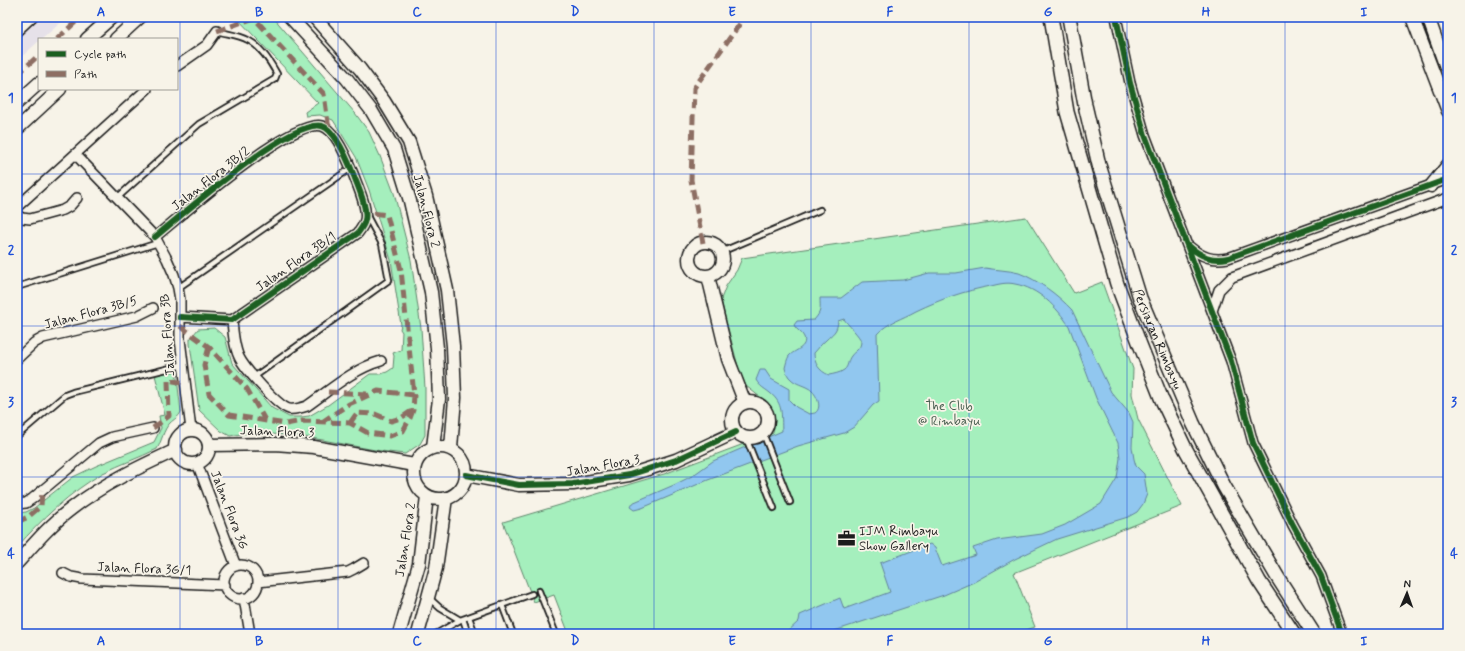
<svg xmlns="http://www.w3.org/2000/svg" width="1465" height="651" font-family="Mynerve,sans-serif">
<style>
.built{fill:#e6e1e9}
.green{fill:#a5efbd;stroke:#60866c}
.water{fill:#91c7ef;stroke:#62839b;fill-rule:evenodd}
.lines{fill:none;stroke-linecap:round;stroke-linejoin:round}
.service-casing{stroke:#1c1c1c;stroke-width:8}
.minor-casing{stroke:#1c1c1c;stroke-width:12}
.tertiary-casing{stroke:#1c1c1c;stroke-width:15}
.secondary-casing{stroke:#1c1c1c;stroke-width:16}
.service{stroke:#f7f3e8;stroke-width:4.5}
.minor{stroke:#f7f3e8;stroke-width:9}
.tertiary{stroke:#f7f3e8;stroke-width:12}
.secondary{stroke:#f7f3e8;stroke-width:13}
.quiet{stroke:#8d6e63;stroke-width:5;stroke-dasharray:10 5;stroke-linecap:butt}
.cycleway-casing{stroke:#f7f3e8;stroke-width:8}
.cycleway{stroke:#1b5e20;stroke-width:6}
.grid{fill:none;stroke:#1d4ed8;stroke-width:1;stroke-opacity:0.55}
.labels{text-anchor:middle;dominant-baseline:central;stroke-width:3.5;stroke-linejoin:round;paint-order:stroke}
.street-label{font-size:13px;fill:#1c1c1c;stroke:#f7f3e8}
.park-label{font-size:13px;fill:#455b4c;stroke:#f7f3e8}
.poi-label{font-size:13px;fill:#1c1c1c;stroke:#f7f3e8;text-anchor:start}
.neatline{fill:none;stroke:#1d4ed8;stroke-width:1.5}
.grid-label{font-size:13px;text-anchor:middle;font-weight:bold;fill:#1d4ed8}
</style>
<rect width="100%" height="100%" fill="#f7f3e8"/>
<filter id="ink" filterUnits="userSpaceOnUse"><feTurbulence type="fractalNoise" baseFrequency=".025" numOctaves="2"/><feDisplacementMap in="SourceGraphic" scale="8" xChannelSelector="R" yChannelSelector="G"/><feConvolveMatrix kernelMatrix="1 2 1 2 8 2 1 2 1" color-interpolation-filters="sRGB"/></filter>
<g filter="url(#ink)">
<path class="built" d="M17,17H67L42,39H39V41L17,61Z"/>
<path class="green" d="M236,17H273L355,113L369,132L380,156L394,193L411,260L421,328L425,388V435L420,444L405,454C360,450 316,435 270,434C256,433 243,433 230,436L221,431L199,410L190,344V339L198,329L214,328L225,337L232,363L272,408L289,417H301L309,416L328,405L370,374H380L387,372L393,368L394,356L393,353L401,350L402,332L400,329L401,325L391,260L369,190L356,157L333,120L320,115L306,116L305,112L318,103Z
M1026,217L1074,293L1102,282L1133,369L1132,394L1138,419L1182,506L1014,573L1035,627L1014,634H569L554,595L534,602L503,522L664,474L773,433L775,421L774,412L770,405L746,386L739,370L726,321L721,299L726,286L737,270L742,258Z
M176,370L181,412C178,418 174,419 170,423C163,430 162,441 157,449C139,458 121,464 103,473C70,492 42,519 17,547V513L26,512L34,508L73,477L96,466L154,442L161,428L159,416L165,415L155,375Z"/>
<path class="water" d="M985,268C996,270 1008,270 1019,273C1038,280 1058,295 1072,310L1111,392L1129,413L1133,422L1132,447L1134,459L1136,466L1144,474L1147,494L1143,504L1137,512L1128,517L1057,539L1015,559L974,582L944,595L825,634H785L799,621L800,615L840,598L844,609L890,592L880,563L930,544L935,548L942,566L976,555L973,548L997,540L1042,534L1065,525L1101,504L1117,478L1120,458L1118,443L1096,398L1069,326C1057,307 1038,288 1015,284C1007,282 999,284 991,286C964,291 941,299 916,311C902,319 888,322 877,334L879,401L873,405L854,427L844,433L798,446L708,480L642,508L634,510L630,507L632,503L674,485L692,476L713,461L782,431C781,415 784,404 770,393C764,388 760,387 756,380L760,370H765L771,379L789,389V400L796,407L809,414C809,414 815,413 815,413C824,407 815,391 808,388C803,385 796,384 791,379C788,377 786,372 785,368C786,364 787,359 789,356C794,350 808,348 804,337C802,332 796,330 794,325L797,321L814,320C822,311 820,309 820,298H841L862,282L903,280L929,273H956ZM844,319C847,324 860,336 861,341C861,350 854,351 851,356C847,361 849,366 844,370C840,373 834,374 829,375C819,371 814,363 814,353C818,349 821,344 826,340C833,333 837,332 838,321Z"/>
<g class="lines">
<defs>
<path id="service" d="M117,198L199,124L275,79L277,74C271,63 260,46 248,40C239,35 227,34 217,31
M721,252L820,210
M17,287L158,243
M178,288L351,168
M254,377L389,280L382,244L367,216
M763,433L790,502
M17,436L65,395L73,392L183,365
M746,438L774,508
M539,591L556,634
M429,598L440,608L460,620
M502,605L513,634
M469,617L475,634
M463,619L468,634
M436,634L460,620L532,594"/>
<path id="minor" d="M1116,17L1130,83L1145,135L1231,361L1253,443L1293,525L1321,576L1342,634
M17,31L32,17
M177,66L207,45L217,31
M76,155L155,237L167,259L174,275L178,288L180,300V339L191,430
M17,207L147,89
M17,215L22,218L30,219L63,210L70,206L77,198
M155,237C182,215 291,118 322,126C336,130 349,163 354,176C358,187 368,208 365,220C364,225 361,229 358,233L232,320L180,317
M1190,247C1202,257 1212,261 1228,258L1448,179
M1212,311L1219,290L1232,277L1448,198
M232,320C233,333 234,346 239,357C244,368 278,406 289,409C295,410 301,408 307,406C330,390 353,369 381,361
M17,359L34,343L43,338L137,316L153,308
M197,463L236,566
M17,504L26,503L32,499L99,443L112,437L153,428
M224 582a17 17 0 1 1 34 0a17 17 0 1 1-34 0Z
M63,573L71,577L82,579L225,585
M258,582L348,572L354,569L364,563
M244,598L250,634"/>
<path id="tertiary" d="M290,17L347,79L371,110L394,149L410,201L431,292L437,348L439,399L433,447
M314,17L360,69L384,101L409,142L426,196L447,290L453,346L455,398L451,448
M1412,17L1448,111
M1428,17L1448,73
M87,39L112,17
M116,39L140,17
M17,103L39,83
M17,129L60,89
M1431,186L1448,165
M689 259a17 17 0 1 1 34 0a17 17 0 1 1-34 0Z
M708,276L728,359L745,403
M732 420a18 18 0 1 1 36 0a18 18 0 1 1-36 0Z
M175 447a17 17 0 1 1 34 0a17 17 0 1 1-34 0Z
M209,445L275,444L314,447L414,465
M414 473a26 26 0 1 1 52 0a26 26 0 1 1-52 0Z
M466,475L519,485L573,484L629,475L676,460L736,432
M17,563C34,544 51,524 71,509C103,484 139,467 176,450
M399,634L419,564L427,496
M418,634L436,568L446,498"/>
<g id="secondary">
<path d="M1051,17L1067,112L1117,284L1139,342L1162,400L1185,448L1259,581L1294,634"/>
<path id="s1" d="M1069,17L1085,105L1099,165L1140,298L1193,423L1224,486L1278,578L1314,634"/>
</g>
</defs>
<use href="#service" class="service-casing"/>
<use href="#minor" class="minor-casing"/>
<use href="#tertiary" class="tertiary-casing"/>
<use href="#secondary" class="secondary-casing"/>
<use href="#service" class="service"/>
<use href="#minor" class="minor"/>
<use href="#tertiary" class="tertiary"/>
<use href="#secondary" class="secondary"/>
<path class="quiet" d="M217,31L254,18L324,94L329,130
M57,39L81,17
M17,75L39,55
M703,243L691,180L694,88L744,18L747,17
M180,326L209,347L247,389L265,420
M209,347L204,365L209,394L229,415L286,424L302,421L350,423L368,433L390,436L403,431L410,418L413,410L414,395L401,270L387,215L365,212
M328,392L367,394
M322,422L349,404L378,391L414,395
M350,423L357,413L375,414L391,421L401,418L413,410
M153,428L169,416L168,380L185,383
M17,522L28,517L41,506L42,490"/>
<defs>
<path id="cycleway" d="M1116,17L1130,83L1145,135L1231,361L1253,443L1293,525L1321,576L1342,634
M155,237C182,215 291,118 322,126C336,130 349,163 354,176C358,187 368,208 365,220C364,225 361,229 358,233L232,320L180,317
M1189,246C1201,257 1212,261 1228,258L1448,179
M466,475L519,485L573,484L629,475L676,460L736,432"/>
</defs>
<use href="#cycleway" class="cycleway-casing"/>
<use href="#cycleway" class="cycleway"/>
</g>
</g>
<path class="grid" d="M180,17V634M338,17V634M496,17V634M654,17V634M811,17V634M969,17V634M1127,17V634M1285,17V634M17,174H1448M17,326H1448M17,477H1448"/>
<defs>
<symbol id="office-bare" viewBox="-9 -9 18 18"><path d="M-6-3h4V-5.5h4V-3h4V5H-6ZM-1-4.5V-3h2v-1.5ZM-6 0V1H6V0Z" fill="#1c1c1c" stroke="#f7f3e8" stroke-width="2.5" paint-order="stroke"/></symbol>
</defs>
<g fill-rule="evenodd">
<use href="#office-bare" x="834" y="526" width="25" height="25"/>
</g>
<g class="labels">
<g class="street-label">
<text transform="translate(211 179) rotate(-38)">Jalan Flora 3B/2</text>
<text transform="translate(426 211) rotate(76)">Jalan Flora 2</text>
<text transform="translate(296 262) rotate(-35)">Jalan Flora 3B/1</text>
<text transform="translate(91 313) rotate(-15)">Jalan Flora 3B/5</text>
<text transform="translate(168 335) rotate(-94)">Jalan Flora 3B</text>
<text stroke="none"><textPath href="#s1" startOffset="335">Persiaran Rimbayu</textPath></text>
<text transform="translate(277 432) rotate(2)">Jalan Flora 3</text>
<text transform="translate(603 466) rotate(-10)">Jalan Flora 3</text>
<text transform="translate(229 510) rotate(69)">Jalan Flora 3G</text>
<text transform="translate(406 540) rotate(-81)">Jalan Flora 2</text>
<text transform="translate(144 569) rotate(2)">Jalan Flora 3G/1</text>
</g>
<g class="park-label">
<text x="949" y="406">The Club<tspan x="949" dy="15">@ Rimbayu</tspan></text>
</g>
<g class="poi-label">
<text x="859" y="531">IJM Rimbayu<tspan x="859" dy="15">Show Gallery</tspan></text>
</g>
</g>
<rect width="1465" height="651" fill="none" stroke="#f7f3e8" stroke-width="44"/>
<rect x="38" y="38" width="140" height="52" fill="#f7f3e8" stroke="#9f9d96"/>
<rect x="46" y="51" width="20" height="6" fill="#1b5e20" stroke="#9f9d96"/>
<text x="74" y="58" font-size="12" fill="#1c1c1c">Cycle path</text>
<rect x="46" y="71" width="20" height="6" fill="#8d6e63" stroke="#9f9d96"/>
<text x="74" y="78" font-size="12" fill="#1c1c1c">Path</text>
<g transform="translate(1407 593) rotate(2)" stroke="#f7f3e8" stroke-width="3" paint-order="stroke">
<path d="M0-3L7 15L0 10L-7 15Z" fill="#1c1c1c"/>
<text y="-6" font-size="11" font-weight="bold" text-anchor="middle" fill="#1c1c1c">N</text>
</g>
<rect x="22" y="22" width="1421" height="607" class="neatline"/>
<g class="grid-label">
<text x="101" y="16">A</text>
<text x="259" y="16">B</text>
<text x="417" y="16">C</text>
<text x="575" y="16">D</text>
<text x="732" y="16">E</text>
<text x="890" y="16">F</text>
<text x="1048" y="16">G</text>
<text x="1206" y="16">H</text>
<text x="1364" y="16">I</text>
<text x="11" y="102">1</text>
<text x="1454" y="102">1</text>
<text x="11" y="254">2</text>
<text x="1454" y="254">2</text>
<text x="11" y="406">3</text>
<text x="1454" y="406">3</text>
<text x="11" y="558">4</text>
<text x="1454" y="558">4</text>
<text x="101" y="645">A</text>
<text x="259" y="645">B</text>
<text x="417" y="645">C</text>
<text x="575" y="645">D</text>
<text x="732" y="645">E</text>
<text x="890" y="645">F</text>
<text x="1048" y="645">G</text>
<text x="1206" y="645">H</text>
<text x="1364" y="645">I</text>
</g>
</svg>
